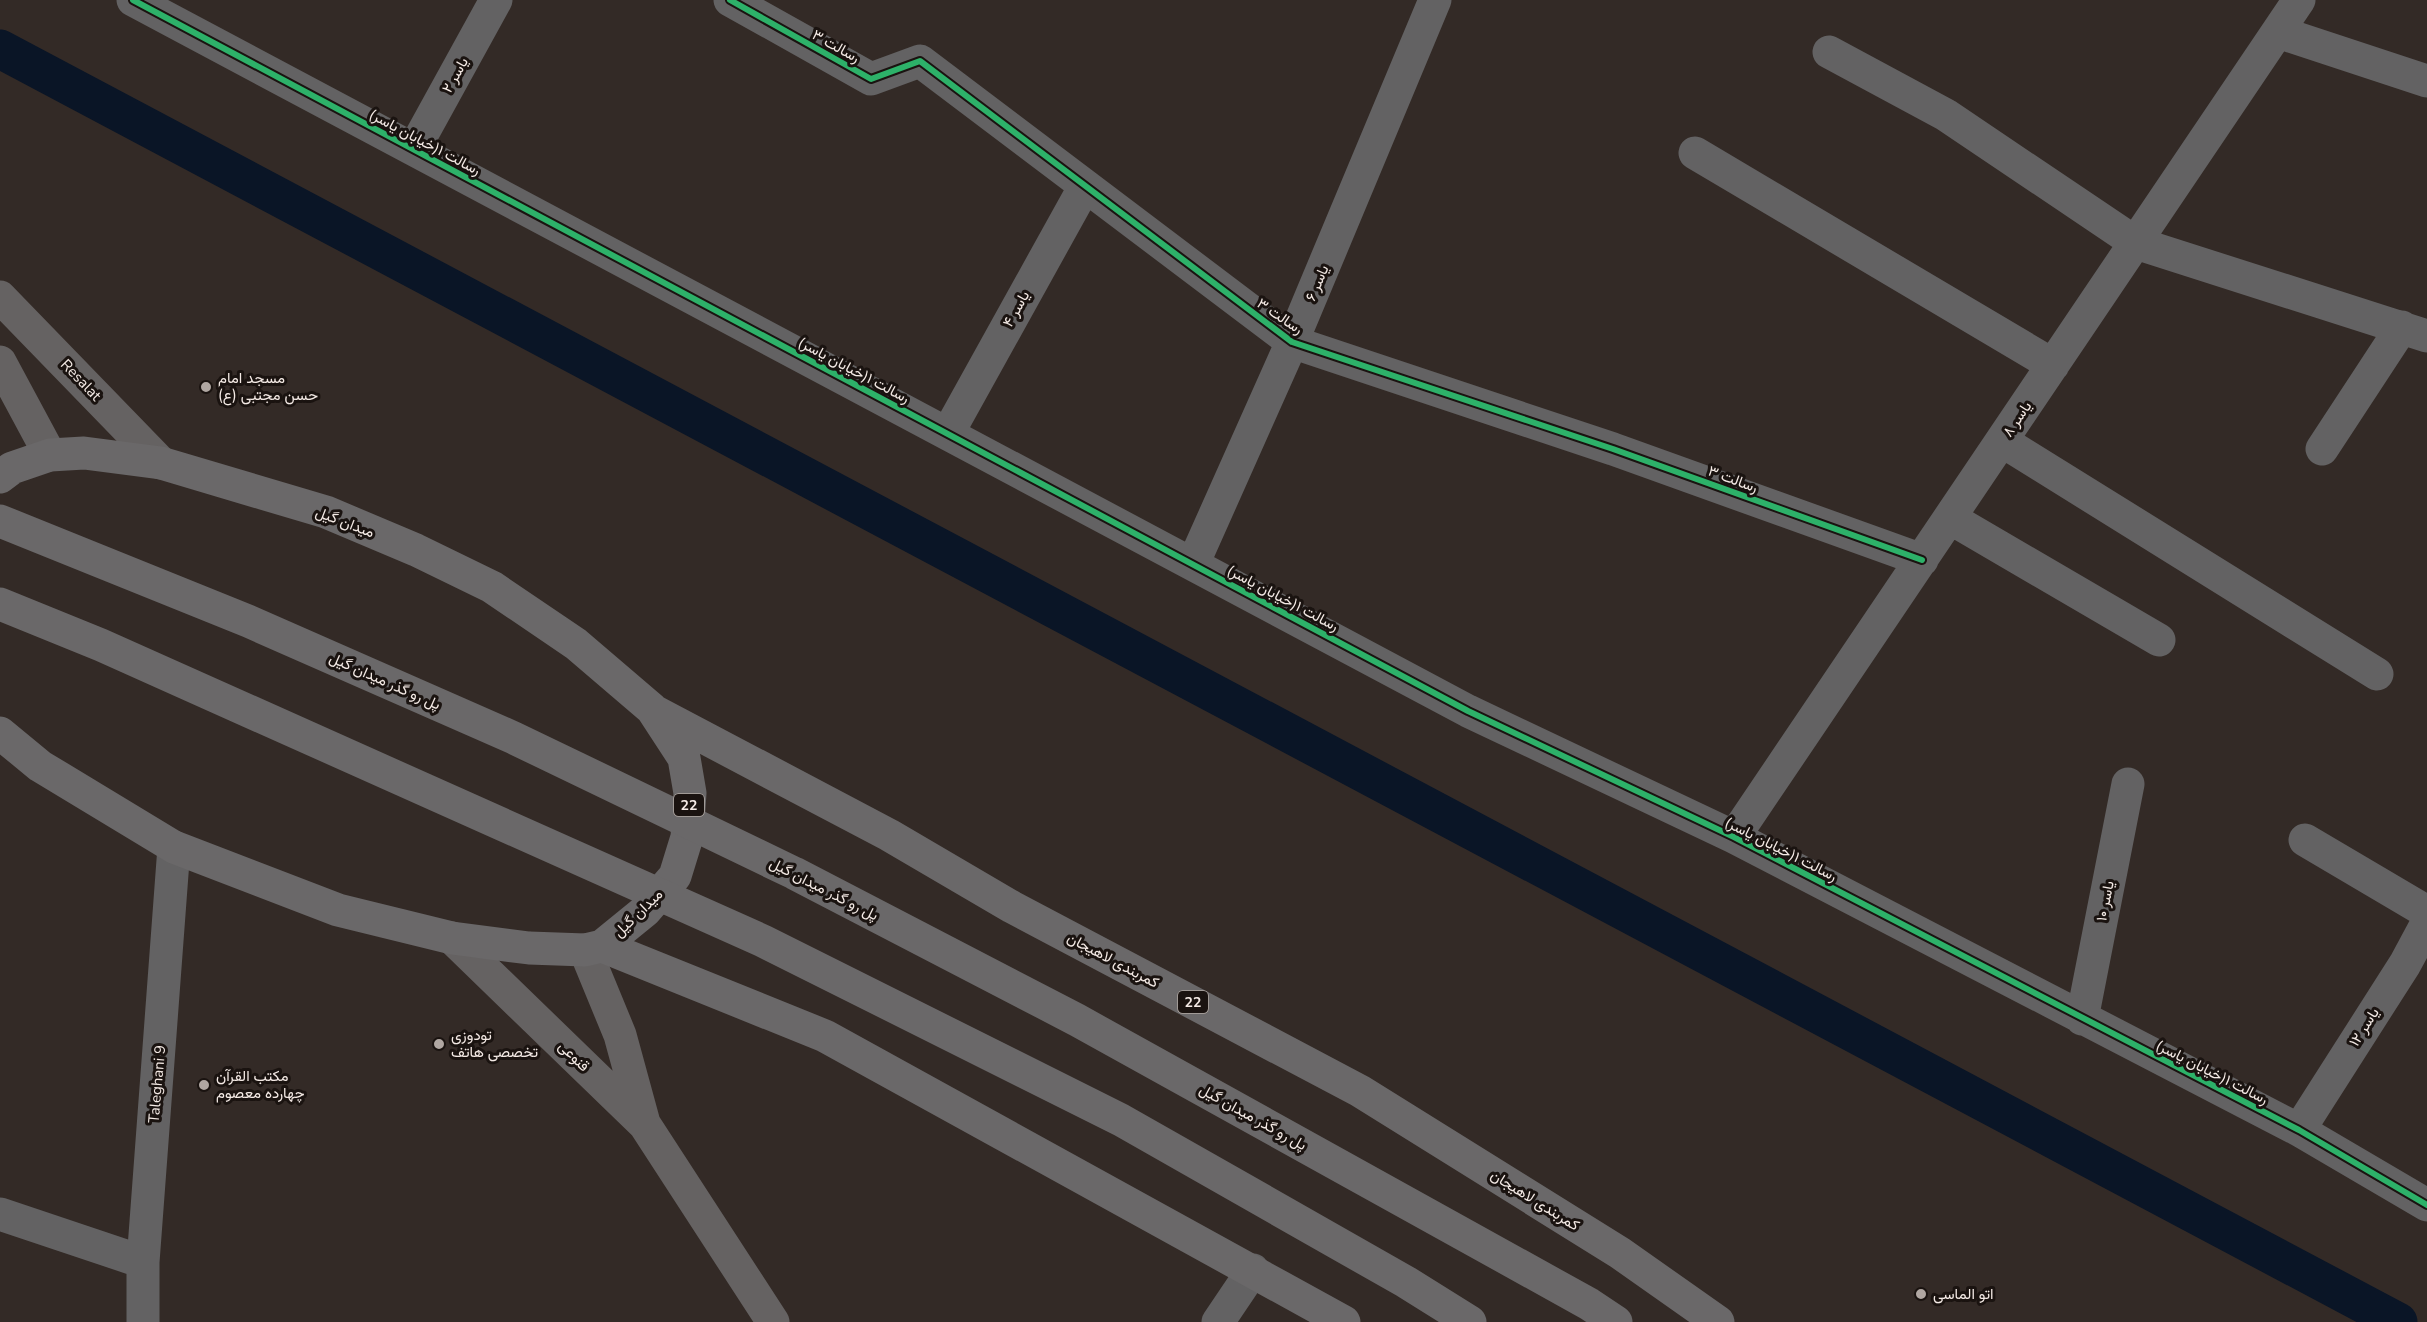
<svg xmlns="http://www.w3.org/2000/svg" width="2427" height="1322" font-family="'Nunito Sans',Vazirmatn,sans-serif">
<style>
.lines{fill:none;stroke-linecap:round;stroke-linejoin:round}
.canal{stroke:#0a1526;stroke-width:39}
.minor{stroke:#636263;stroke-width:33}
.major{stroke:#656262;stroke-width:33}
.highway{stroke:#6a6869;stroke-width:33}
.highway-bridge{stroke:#6a6869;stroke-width:33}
.cycleway-casing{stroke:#1a1310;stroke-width:10}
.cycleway{stroke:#2db169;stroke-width:6}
.poi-dot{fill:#b0a7a2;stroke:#1a1310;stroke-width:2}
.labels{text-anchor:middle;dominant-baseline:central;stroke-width:6;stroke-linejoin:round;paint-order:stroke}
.shield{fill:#1a1310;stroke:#b3aaa5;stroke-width:1.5}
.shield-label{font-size:14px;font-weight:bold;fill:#f4eae5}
.street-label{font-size:15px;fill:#f4eae5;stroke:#1a1310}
.poi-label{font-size:15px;fill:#f4eae5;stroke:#1a1310;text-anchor:start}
</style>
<rect width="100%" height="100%" fill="#332a26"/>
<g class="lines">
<path class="canal" d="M0,49L2398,1322"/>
<path class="minor" d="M133,0L1468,711L1734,837L2299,1130L2427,1205
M730,0L871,79L920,61L1292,342L1613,449L1922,560
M2278,32L2427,81
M1829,52L1946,115L2136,243L2427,336
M414,149L496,0
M1695,153L2053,365
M948,433L1085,186
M2002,441L2377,674
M2322,449L2402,327
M1950,518L2159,640
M1193,564L1292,342L1435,0
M1734,837L2299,0
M2305,840L2427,912
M2082,1019L2128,784
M2299,1130L2405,964L2427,923
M0,1214L143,1262
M143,1322V1262L174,847
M1218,1322L1253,1270"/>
<path class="major" d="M0,297L161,463
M0,362L50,455
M452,938L645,1125L773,1322
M585,950L620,1035L644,1123"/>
<path class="highway" d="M0,477L12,468L50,455L84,453L161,463L326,512L416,550L492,587L576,644L652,709L684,758L690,793L687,837L675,876L645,911L602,946L585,950L529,948L452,938L338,910L174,847L40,766L0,733
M654,711L889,835L1012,907L1360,1091L1620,1253L1718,1322
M602,946L825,1036L1344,1322"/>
<path class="highway-bridge" d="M0,521L248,621L514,738L794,873L1077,1020L1589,1304L1616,1322
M0,604L101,645L763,941L1121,1120L1406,1282L1470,1322"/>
<defs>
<path id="cycleway" d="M133,0L1468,711L1734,837L2299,1130L2427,1205
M730,0L871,79L920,61L1292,342L1613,449L1922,560"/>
</defs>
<use href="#cycleway" class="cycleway-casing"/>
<use href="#cycleway" class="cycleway"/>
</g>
<g class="poi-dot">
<circle cx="206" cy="387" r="6"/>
<circle cx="439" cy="1044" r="6"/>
<circle cx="204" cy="1085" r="6"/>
<circle cx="1921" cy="1294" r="6"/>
</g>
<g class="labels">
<g class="shield">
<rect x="674" y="794" width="30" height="22" rx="4.5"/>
<rect x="1178" y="991" width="30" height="22" rx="4.5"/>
</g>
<g class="shield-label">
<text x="689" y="805">22</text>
<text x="1193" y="1002">22</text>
</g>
<g class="street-label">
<text transform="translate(836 46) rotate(29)">رسالت ۳</text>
<text transform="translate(455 75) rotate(-61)">یاسر ۲</text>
<text transform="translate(425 142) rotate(28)">رسالت ۱(خیابان یاسر)</text>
<text transform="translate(1317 283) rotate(-67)">یاسر ۶</text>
<text transform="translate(1016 309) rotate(-61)">یاسر ۴</text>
<text transform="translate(1280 316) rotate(34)">رسالت ۳</text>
<text transform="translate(854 370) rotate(28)">رسالت ۱(خیابان یاسر)</text>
<text transform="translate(81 380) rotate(46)">Resalat</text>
<text transform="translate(2017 419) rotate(-56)">یاسر ۸</text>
<text transform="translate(1733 479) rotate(20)">رسالت ۳</text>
<text transform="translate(345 522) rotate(21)">میدان گیل</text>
<text transform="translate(1283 598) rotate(28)">رسالت ۱(خیابان یاسر)</text>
<text transform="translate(385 681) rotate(24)">پل رو گذر میدان گیل</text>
<text transform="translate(1781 849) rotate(27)">رسالت ۱(خیابان یاسر)</text>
<text transform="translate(824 889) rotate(27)">پل رو گذر میدان گیل</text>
<text transform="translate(2105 901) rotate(-79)">یاسر ۱۰</text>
<text transform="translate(638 913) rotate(-44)">میدان گیل</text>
<text transform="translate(1113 960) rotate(28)">کمربندی لاهیجان</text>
<text transform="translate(2364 1027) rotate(-58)">یاسر ۱۲</text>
<text transform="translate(574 1056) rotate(44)">قنوعی</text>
<text transform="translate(2212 1072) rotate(27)">رسالت ۱(خیابان یاسر)</text>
<text transform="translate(157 1084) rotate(-85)">Taleghani 9</text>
<text transform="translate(1253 1117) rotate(29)">پل رو گذر میدان گیل</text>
<text transform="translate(1535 1200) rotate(32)">کمربندی لاهیجان</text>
</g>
<g class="poi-label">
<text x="218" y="378">مسجد امام<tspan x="218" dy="17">حسن مجتبی (ع)</tspan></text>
<text x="451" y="1035">تودوزی<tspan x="451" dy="17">تخصصی هاتف</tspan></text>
<text x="216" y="1076">مکتب القرآن<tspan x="216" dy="17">چهارده معصوم</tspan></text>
<text x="1933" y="1294">اتو ‌الماسی</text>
</g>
</g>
</svg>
